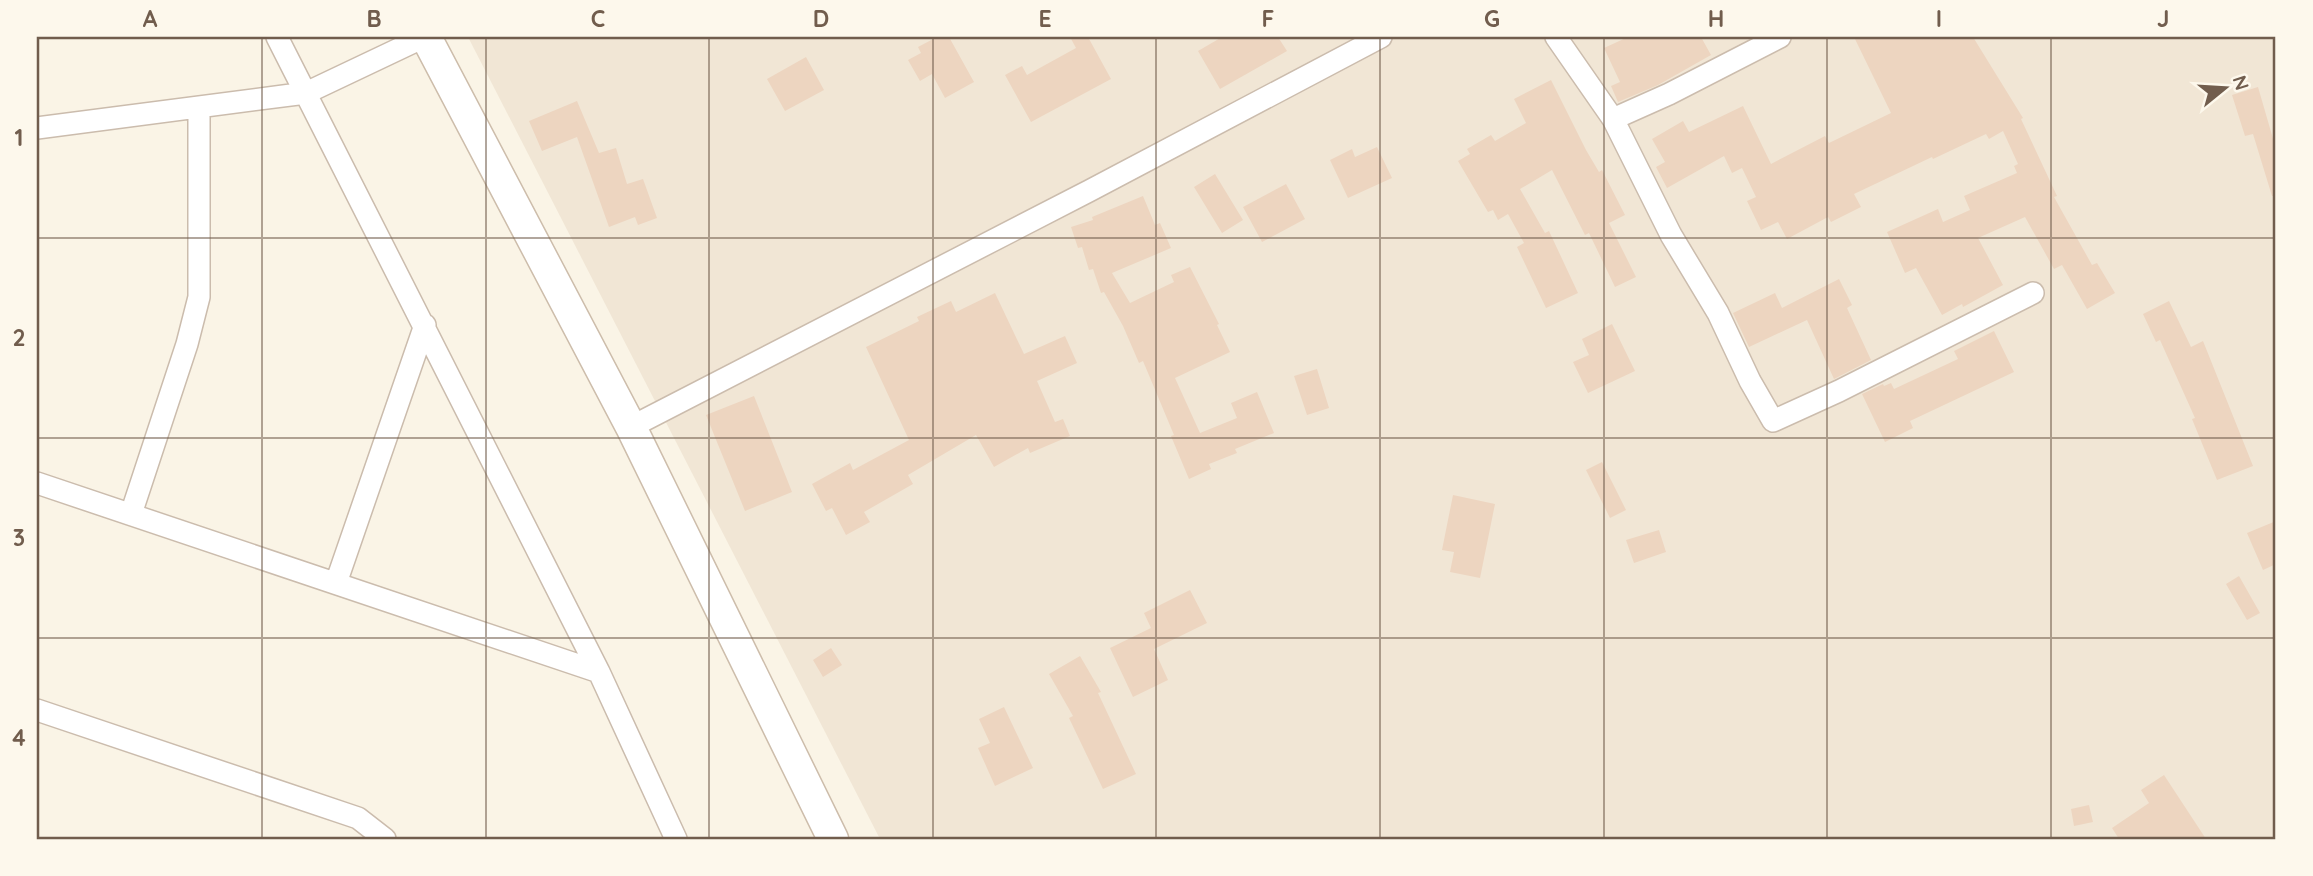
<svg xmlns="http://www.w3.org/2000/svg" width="2313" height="876" font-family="Quicksand,sans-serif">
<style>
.residential{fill:#f1e6d5}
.building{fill:#edd5c0}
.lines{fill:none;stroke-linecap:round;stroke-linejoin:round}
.street-casing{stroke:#cbbcad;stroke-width:24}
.secondary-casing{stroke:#cdbdab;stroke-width:33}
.street{stroke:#fff;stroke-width:21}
.secondary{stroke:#fff;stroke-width:30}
.grid{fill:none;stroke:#715d4d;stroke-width:2;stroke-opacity:0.55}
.neatline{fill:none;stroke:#715d4d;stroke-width:2.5}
.grid-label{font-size:23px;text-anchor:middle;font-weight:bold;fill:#715d4d}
</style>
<rect width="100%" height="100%" fill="#faf4e6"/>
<path class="residential" d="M468,37H2276V839H880Z"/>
<path class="building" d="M937,37H949L974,82L945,98L932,74L920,81L908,60L921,53L918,47Z
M1070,37H1088L1111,79L1031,122L1005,75L1022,66L1027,75L1076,48Z
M1222,37H1278L1287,51L1220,89L1198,51Z
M1628,37H1701L1711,55L1658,85L1618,102L1611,86L1620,82L1604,48Z
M1854,37H1973L2023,118L2021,119L2057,196L2054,197L2092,265L2097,263L2115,293L2087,309L2062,265L2054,269L2025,217L1978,238L2003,285L1963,307L1962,304L1942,315L1916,268L1905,273L1887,232L1938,209L1943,222L1970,210L1964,196L2017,173L2014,166L2018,164L2003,131L1989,139L1986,134L1933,159L1932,157L1854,194L1861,207L1831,222L1828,217L1787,239L1778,222L1761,230L1747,201L1756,197L1742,168L1732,173L1724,156L1667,188L1656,167L1665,162L1652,139L1683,121L1689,132L1743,106L1771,164L1825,136L1829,143L1891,113Z
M806,57L824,90L785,111L767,79Z
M1551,80L1586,150L1599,172L1602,170L1625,215L1609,223L1636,277L1615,287L1589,233L1585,235L1552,170L1520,189L1545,233L1549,231L1578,293L1546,308L1517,247L1524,243L1508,214L1498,220L1493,210L1488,212L1458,161L1470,154L1467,149L1491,135L1495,141L1526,123L1514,99Z
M2258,87L2276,149V196H2272L2253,134L2245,136L2232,95Z
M577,101L599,153L616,148L627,184L643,179L657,218L638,225L635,217L609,227L577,137L542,151L529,121Z
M1377,147L1392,178L1348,198L1330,160L1352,149L1355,157Z
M1215,174L1243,220L1222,233L1194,187Z
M1286,184L1305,219L1262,242L1243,207Z
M1143,196L1155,225L1160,223L1171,248L1112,273L1130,303L1174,282L1171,275L1190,267L1219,324L1217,325L1230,352L1175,378L1200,433L1237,418L1231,403L1257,392L1274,433L1235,449L1237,453L1209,464L1211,469L1189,479L1171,436L1174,435L1143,361L1139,363L1123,326L1104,292L1101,293L1093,269L1089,270L1082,247L1078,248L1071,227L1093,220L1092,217Z
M1839,279L1852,305L1847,308L1871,360L1834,379L1807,320L1749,347L1733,313L1775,293L1782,308Z
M995,293L1024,354L1065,336L1077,363L1037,381L1055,422L1063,419L1070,436L1030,453L1028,448L994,467L976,435L908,475L913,484L864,512L870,522L846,535L832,508L826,511L812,484L850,463L853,470L909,440L866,347L919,321L917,317L951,301L956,312Z
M2169,301L2191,347L2203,341L2253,466L2217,480L2192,419L2195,418L2160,340L2156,342L2143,314Z
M1612,324L1635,371L1588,393L1573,362L1589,355L1582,339Z
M1994,331L2014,372L1910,421L1913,428L1885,442L1862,394L1883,384L1884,386L1891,383L1894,389L1958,359L1954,351Z
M1317,369L1329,408L1307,415L1294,376Z
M754,396L792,492L745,511L706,415Z
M1602,462L1626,510L1610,518L1586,470Z
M1453,495L1495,504L1480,578L1450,572L1454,552L1442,550Z
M2276,521V564L2263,570L2247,533Z
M1659,530L1666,552L1634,563L1626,540Z
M2239,576L2260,613L2247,620L2226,584Z
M1190,590L1207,623L1154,649L1168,680L1133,697L1110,648L1151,628L1144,613Z
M831,648L842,665L823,677L813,660Z
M1080,656L1101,692L1098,693L1136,774L1103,789L1069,718L1073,716L1049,674Z
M1004,707L1033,768L995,786L978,748L990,743L979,719Z
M2164,775L2206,839H2119L2112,828L2149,803L2141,790Z
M2089,805L2093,822L2074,826L2071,809Z"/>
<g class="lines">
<defs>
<path id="street" d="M277,37L599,672L676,839
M1556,37L1613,119L1671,235L1718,313L1750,381L1773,421L1839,391L2033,293
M1613,119L1669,94L1780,37
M37,128L306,93L424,37
M631,427L1089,191L1381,37
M37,483L599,672
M131,514L187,344L199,297V107
M336,583L425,325
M37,710L358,818L385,839"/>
<path id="secondary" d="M426,37L631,427L833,839"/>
</defs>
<use href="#street" class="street-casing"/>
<use href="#secondary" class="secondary-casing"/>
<use href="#street" class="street"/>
<use href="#secondary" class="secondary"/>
</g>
<path class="grid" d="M262,37V839M486,37V839M709,37V839M933,37V839M1156,37V839M1380,37V839M1604,37V839M1827,37V839M2051,37V839M37,238H2276M37,438H2276M37,638H2276"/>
<rect width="2313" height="876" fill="none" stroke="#fdf8ec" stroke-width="77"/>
<g transform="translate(2225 88) rotate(72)" stroke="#fdf8ec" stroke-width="5" paint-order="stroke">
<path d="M0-5L12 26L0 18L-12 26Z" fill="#715d4d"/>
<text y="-10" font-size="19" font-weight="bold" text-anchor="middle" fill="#715d4d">N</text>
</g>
<rect x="38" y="38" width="2236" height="800" class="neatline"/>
<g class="grid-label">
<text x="150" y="27">A</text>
<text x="374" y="27">B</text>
<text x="598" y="27">C</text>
<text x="821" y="27">D</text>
<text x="1045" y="27">E</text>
<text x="1268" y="27">F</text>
<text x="1492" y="27">G</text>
<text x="1716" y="27">H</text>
<text x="1939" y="27">I</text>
<text x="2163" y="27">J</text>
<text x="19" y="146">1</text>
<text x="19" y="346">2</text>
<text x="19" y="546">3</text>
<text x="19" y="746">4</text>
</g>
</svg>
